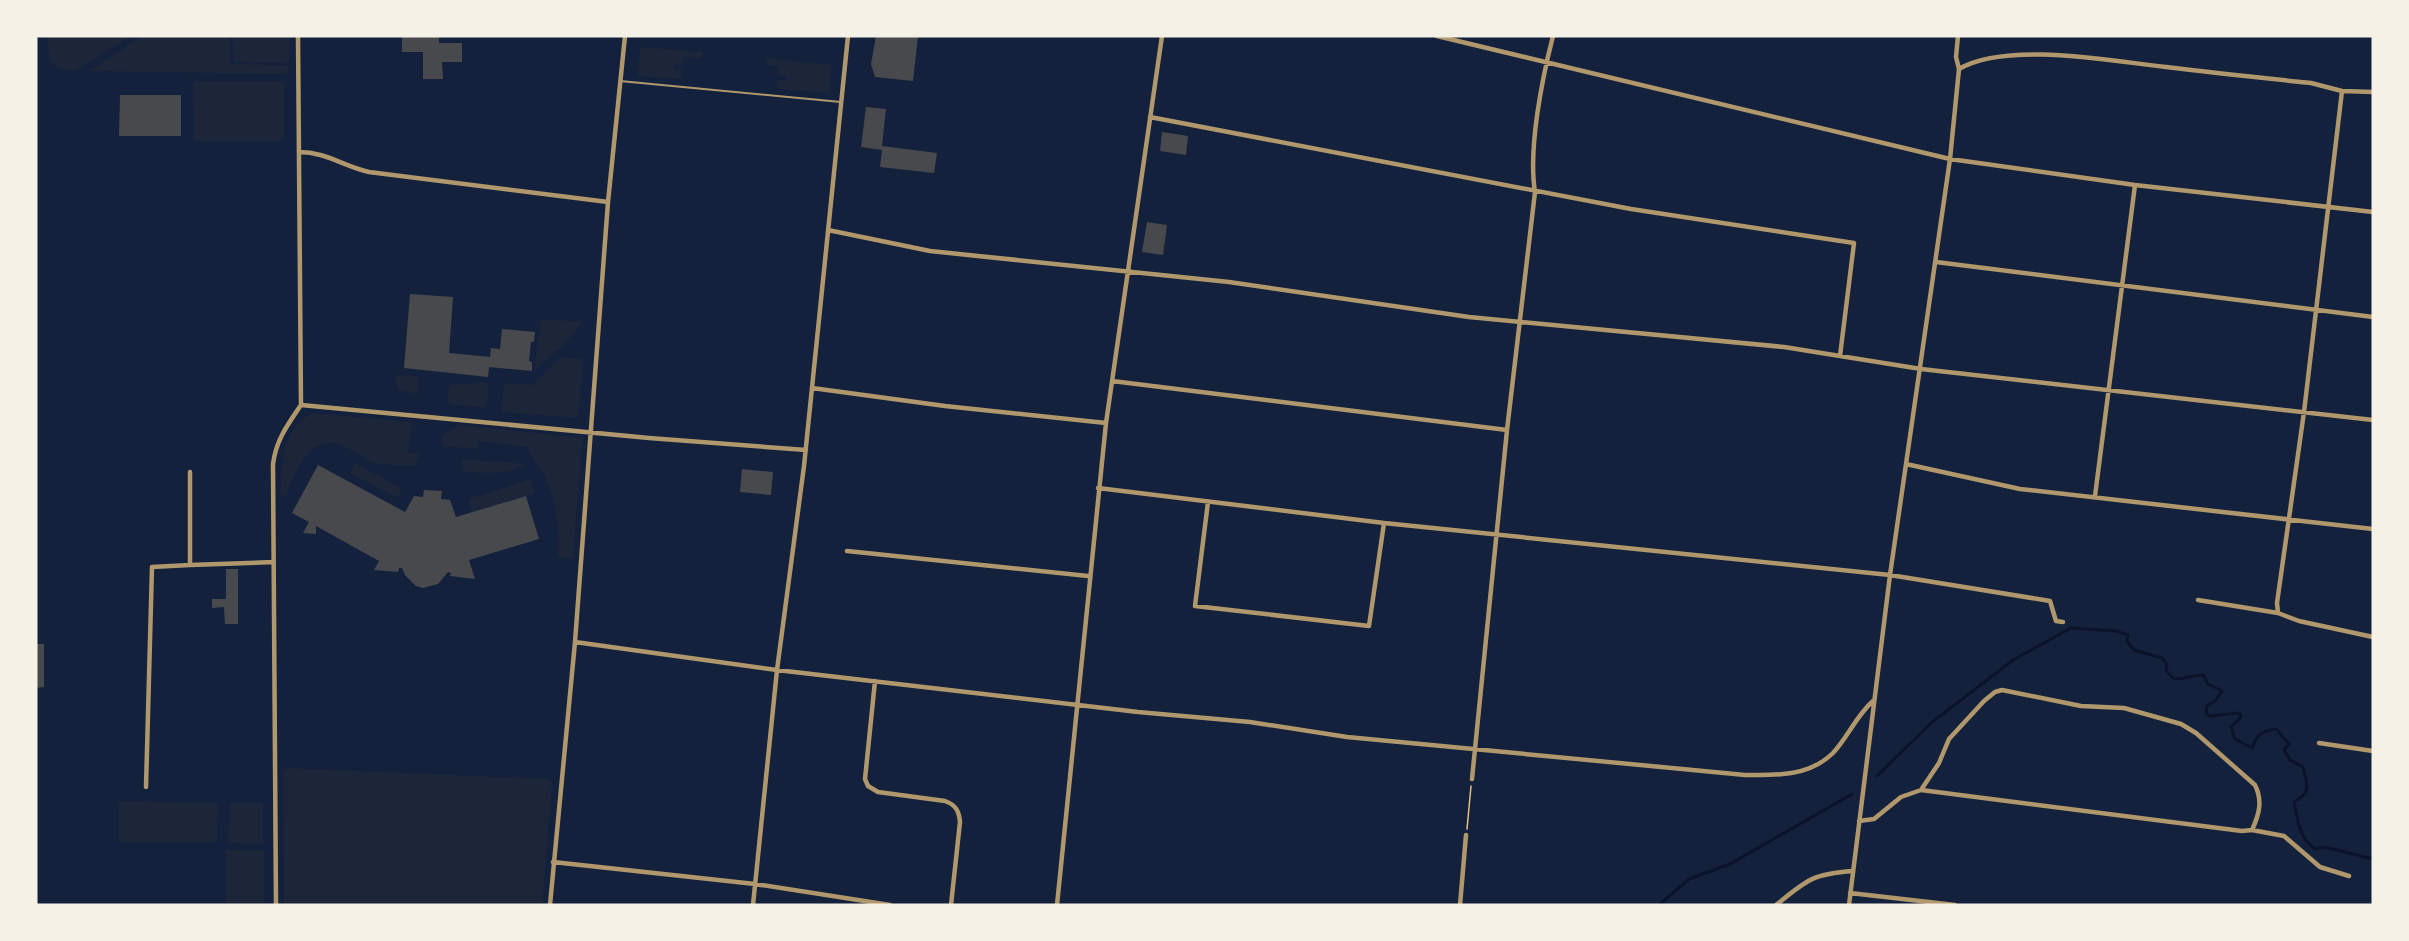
<svg xmlns="http://www.w3.org/2000/svg" width="2409" height="941" font-family="'Source Sans 3',sans-serif">
<style>
.green{fill:#1d2539}
.lines{fill:none;stroke-linecap:round;stroke-linejoin:round}
.stream{stroke:#0b132b;stroke-width:3}
.building{fill:#48494c}
.path{stroke:#e5c07b;stroke-width:1.5}
.service{stroke:#b1986c;stroke-width:2}
.minor{stroke:#b1986c;stroke-width:4.5}
</style>
<rect width="100%" height="100%" fill="#14213d"/>
<path class="green" d="M48,36H131L75,71C48,67 48,63 48,36Z
M142,36H230V64L289,65L288,74L89,71Z
M232,36H289V59L285,63L234,62Z
M640,47L703,52L702,59L684,57L683,65L674,64V69L682,70L681,79L638,76Z
M767,58L831,65L829,93L777,89L778,80L787,81V76L778,75L779,66L767,65Z
M196,81H280L284,83V138L281,141H196L194,138L193,83Z
M541,320L583,321L561,349H557L534,371Z
M560,357L583,359L578,418L501,412L504,383L533,385Z
M395,375L419,377L418,394L397,390Z
M487,382L489,395L485,408L450,404C446,399 447,390 451,385Z
M313,413L412,422L408,452L419,454L415,465C402,465 385,466 373,462C362,457 352,449 340,445C308,434 296,472 286,495H281C281,467 282,426 313,413Z
M460,425L582,438L573,558L558,557C560,530 556,500 544,475C539,464 530,459 528,447L478,441L477,449L445,446L442,443V435Z
M461,459L526,464C505,475 486,474 463,471Z
M355,463L402,489L397,498L350,473Z
M531,479L535,493L472,512L468,499Z
M289,768L548,779L552,783L542,905H284L283,773Z
M119,801L218,803L217,842H119Z
M230,803H263V844L228,843Z
M226,850H264V905H226Z"/>
<g class="lines">
<path class="stream" d="M1877,776L1931,723L2013,660L2071,628L2116,631L2128,635L2127,641L2134,650L2162,658L2166,663L2167,672L2174,679C2185,680 2192,674 2203,675L2208,684L2222,691L2215,701L2207,706L2206,713L2210,716L2239,713L2241,717L2231,727L2235,739L2252,748C2257,734 2262,731 2276,729L2289,744L2284,750L2290,760L2303,767C2307,784 2312,793 2294,802C2298,821 2299,838 2315,849L2325,847L2373,859
M1659,905L1689,879L1730,864L1852,794"/>
</g>
<path class="building" d="M402,36H439V43H462V62H442L443,79H423V52H402Z
M876,36H918L913,81L875,77L871,64Z
M120,95H181V136H119Z
M866,107L886,109L882,146L937,153L934,173L880,167L882,150L861,147Z
M1162,132L1188,136L1186,155L1160,151Z
M1147,222L1167,225L1163,255L1142,252Z
M410,294L453,297L449,353L490,357L491,348L500,349L502,329L535,332L534,342H531L529,361L532,362V371L489,367L488,377L404,368Z
M318,465L405,512L414,496L423,497L424,490L442,491L441,499L450,500L456,517L526,496L539,539L469,560L475,579L450,576L451,573L448,572L438,584L423,588L416,586L405,575L402,568H399L398,572L374,570L379,561L316,526V534L303,533L309,522L292,513Z
M742,469L773,472L771,495L740,492Z
M226,569H238V624H225L224,607L212,608V599H226Z
M36,644H44V687L36,688Z"/>
<g class="lines">
<path class="path" d="M1467,829L1471,786"/>
<path class="service" d="M620,81L841,102"/>
<path class="minor" d="M1437,36L1950,159L2135,185L2373,212
M1959,69C2007,41 2111,61 2166,67C2214,73 2263,78 2311,83L2342,91L2373,92
M1150,117L1631,209L1854,243L1840,356
M299,152C326,152 343,166 369,172L608,202
M828,230L930,251L1229,282L1469,317L1784,347L1921,369L2373,420
M1936,262L2373,317
M1112,381L1507,430
M812,388L945,406L1106,423
M301,405L649,438L806,450
M1906,464L2020,489L2373,529
M190,472V565L274,562
M1098,488L1384,523L1890,575L2050,601L2056,621L2063,622
M2095,496L2135,185
M1208,502L1195,606L1369,626L1384,523
M847,551L1088,576
M2198,600L2278,613L2299,621L2373,637
M2278,613L2277,603L2304,412L2342,91
M575,642L777,670L1138,712L1250,722L1347,737L1745,775C1777,775 1808,777 1833,753C1848,737 1856,716 1873,701
M875,681L865,779L868,786L878,792L945,801C956,805 959,811 960,822L951,905
M2319,743L2373,751
M1472,779L1507,430L1535,192C1528,149 1542,79 1553,36
M146,787L152,567L190,565
M1921,790L1939,763L1949,739L1984,701L1995,692L2002,690L2081,706L2124,708L2181,724L2196,733L2255,785C2263,801 2259,815 2252,830
M1859,821L1874,819L1901,797L1921,790L2242,831L2252,830L2284,836L2320,867L2349,876
M553,862L755,884L890,905
M1850,893L1955,905
M276,905L273,464C276,440 288,424 301,405L298,36
M550,905L575,642L608,202L625,36
M753,905L777,670L804,466L848,36
M1057,905L1106,423L1162,36
M1460,905L1466,835
M1776,905C1807,880 1812,874 1853,871
M1849,905L1890,575L1950,159L1959,69L1956,57L1958,36"/>
</g>
<rect width="2409" height="941" fill="none" stroke="#f6f1e7" stroke-width="75"/>
</svg>
